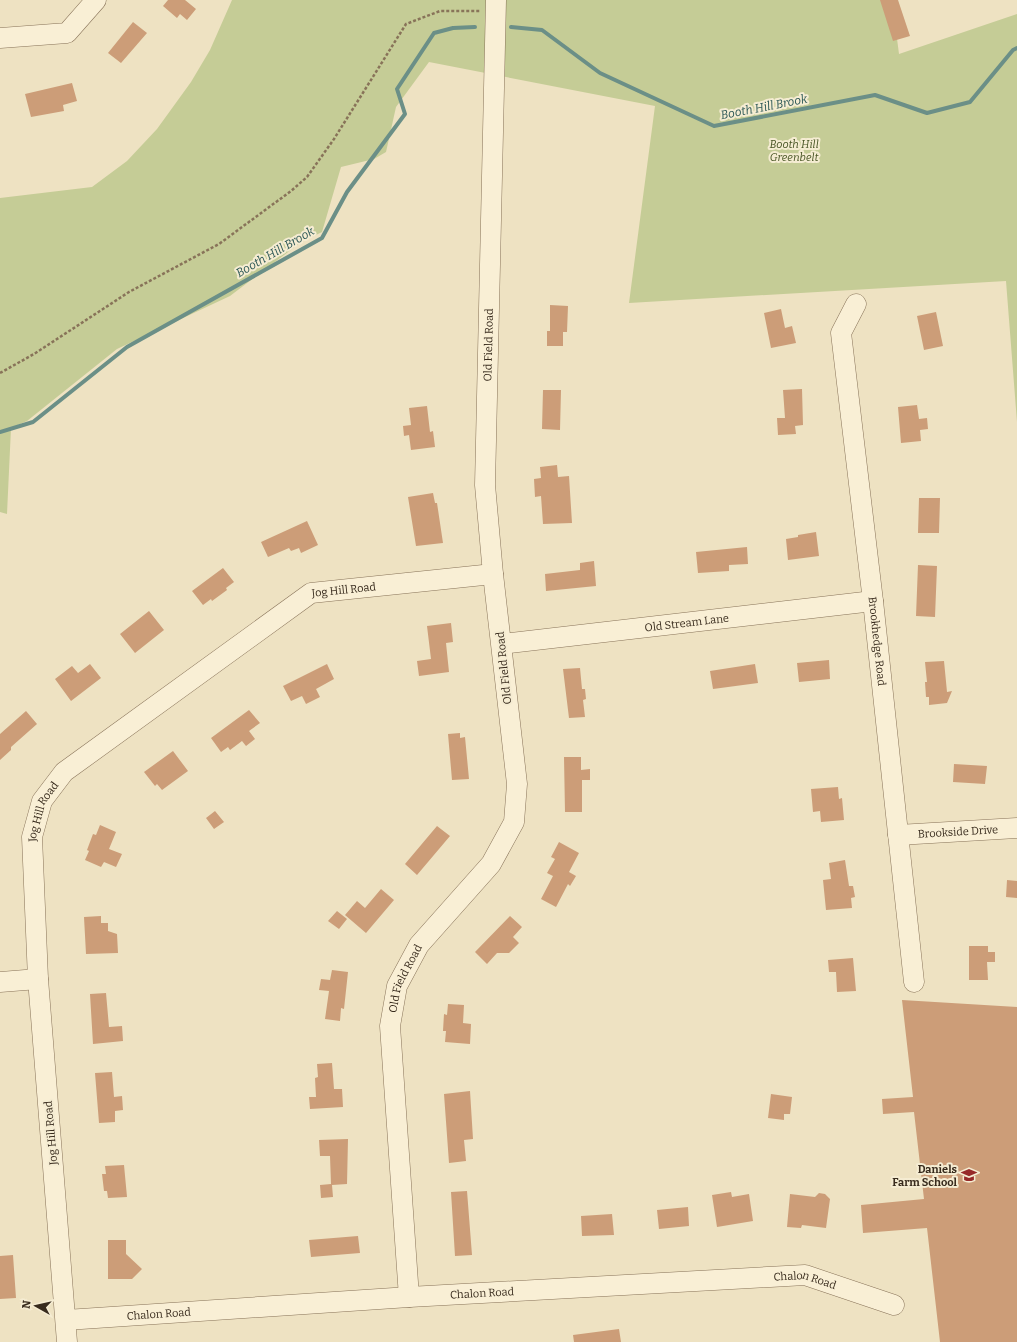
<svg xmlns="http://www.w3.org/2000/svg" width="1017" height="1342" font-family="Bitter,serif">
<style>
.green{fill:#c5cc96}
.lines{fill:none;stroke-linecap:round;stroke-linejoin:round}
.stream{stroke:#6b8f87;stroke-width:4}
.building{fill:#cc9d78}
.minor-casing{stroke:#887359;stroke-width:21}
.path{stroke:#887359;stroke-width:2.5;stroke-dasharray:3 2;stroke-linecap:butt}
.minor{stroke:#f9efd5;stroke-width:20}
.labels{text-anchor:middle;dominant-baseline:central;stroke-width:4;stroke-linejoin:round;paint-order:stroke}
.park-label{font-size:11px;font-style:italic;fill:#475424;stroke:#f5ecd2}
.street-label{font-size:11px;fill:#382b1d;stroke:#f5ecd2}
.poi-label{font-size:11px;font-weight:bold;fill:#382b1d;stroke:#f5ecd2;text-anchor:end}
.water-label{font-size:12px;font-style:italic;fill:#2d5856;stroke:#f5ecd2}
</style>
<rect width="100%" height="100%" fill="#eee2c2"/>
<path class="green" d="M232,0H892L899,54L1017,14V422L1006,281L629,303L655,106L429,62L396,107L386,152L374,159L341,167L322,232L300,243L230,296L117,349L27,421L11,428L7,514L0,512V198L92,187L127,161L157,129L191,82L210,50Z"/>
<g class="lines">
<path class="stream" d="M511,27L542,30L600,73L714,126L875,95L927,113L970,102L1013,50L1017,48
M0,432L33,422L127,347L322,238L347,192L405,114L397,89L434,33L453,28L475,27"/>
</g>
<path class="building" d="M168,0H185L196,9L187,20L180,14L177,18L163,6Z
M880,0H898L910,36L893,41Z
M133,22L147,33L121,63L108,53Z
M72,83L77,101L63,105L64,111L31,117L25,94Z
M550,305L568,306L567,332H563V346H547V331H550Z
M781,309L785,328L792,326L796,343L771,348L764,313Z
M936,312L943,346L924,350L917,316Z
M802,389L803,425L795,426L796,434L778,435L777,418H785L783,390Z
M543,390H561L560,430L542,429Z
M917,405L919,419L927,418L928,429L920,430L921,441L901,443L898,407Z
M427,406L430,432L433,431L435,447L411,450L409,435L404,436L403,426L411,425L409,408Z
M557,465L558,477L569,476L572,523L543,524L541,496L535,497L534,479L541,478L540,467Z
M433,493L435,503H437L443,543L416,546L408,497Z
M919,498H940L939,533H918Z
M307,521L318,545L301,553L299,548L291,551L289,548L268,557L261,542Z
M816,532L819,556L788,560L786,539L798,537V535Z
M747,547L748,564L729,565V571L698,573L696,552Z
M594,561L596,586L546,591L545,574L580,570V563Z
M918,565L937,566L935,617L916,616Z
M223,568L234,582L226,588L227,590L212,601L211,599L203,605L192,591Z
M149,611L164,630L135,653L120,634Z
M451,623L453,642L446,643L449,672L419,676L417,661L431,659L427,626Z
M829,660L830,679L799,682L797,663Z
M944,661L947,692L952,691L947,703L929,705V697H926L925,682H927L925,662Z
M90,664L101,678L71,701L55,679L72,666L78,673Z
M327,664L334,679L316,689L320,697L306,704L302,696L291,701L283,686Z
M755,664L758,683L713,689L710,671Z
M580,668L582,689H585L586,699L583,700L585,717L569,718L563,669Z
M249,710L260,723L249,731L255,739L246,746L242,741L230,750L228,747L221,752L211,738Z
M26,711L37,724L11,747V750L0,760V734Z
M460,733V738L465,737L469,779L452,780L448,734Z
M173,751L188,771L162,790L157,784L155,786L144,772Z
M564,757H581V770L590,769V780H582V812H565Z
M954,764L987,766L985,784L953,782Z
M838,787L839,799L842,798L844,820L821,822L820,811L813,812L811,789Z
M215,811L224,822L214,829L206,818Z
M100,825L116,832L109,849L122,854L116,867L104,862L101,867L85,860L89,851L87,850L93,834L96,835Z
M437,826L450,836L417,875L405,864Z
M559,842L579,853L569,872L576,876L570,886L568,884L556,907L541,899L553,876L547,873L555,859L551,857Z
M845,860L849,886H853L855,897L851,898L852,908L826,910L823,880L831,879L829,863Z
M1007,880L1017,881V898L1006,897Z
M381,889L394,900L366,933L345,915L357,901L365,908Z
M337,911L347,919L339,929L328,921Z
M101,916V923H108V931L117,934L118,953L86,954L84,917Z
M510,916L522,927L513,937L519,943L509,953H497L487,964L475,952Z
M969,946H988V952H995V962H987L988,980H969Z
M853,958L856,991L837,992L836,972H829L828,960Z
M332,970L348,972L344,1009L341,1008L340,1021L325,1019L329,991L319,990L321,979L330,980Z
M106,993L109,1027L122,1026L123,1041L93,1044L90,994Z
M902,1000L1017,1007V1342H940L927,1228L863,1233L861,1205L924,1199L914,1112L883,1114L882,1099L913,1097Z
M448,1004L464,1005L463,1023L471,1024L470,1044L445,1042L446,1031H443L444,1014L447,1015Z
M332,1063L334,1089H342L343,1107L310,1109L309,1097H316L315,1078L318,1077L317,1064Z
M112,1072L114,1097L122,1096L123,1110L115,1111V1122L99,1123L95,1073Z
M470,1091L473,1139L464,1140L466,1161L449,1163L444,1094Z
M771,1094L792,1097L790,1114H784V1120L768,1118Z
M348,1139L347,1184L332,1185L333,1197L321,1198L320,1185L331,1184L330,1156H320L319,1140Z
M124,1165L127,1197L108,1198L107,1191H104L102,1174H106L105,1166Z
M467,1191L472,1255L455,1256L451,1192Z
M731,1192L732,1197L749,1194L753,1221L717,1227L712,1195Z
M819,1193L825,1194L830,1199L826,1228L802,1225L801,1228L787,1227L790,1194L815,1197Z
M688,1207L689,1226L659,1229L657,1210Z
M612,1214L614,1235L582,1236L581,1216Z
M358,1236L360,1253L311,1257L309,1240Z
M108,1240H126V1254L142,1269L132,1279H108Z
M13,1255L16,1298L0,1299V1256Z
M619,1329L621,1342H574L573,1335Z"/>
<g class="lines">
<defs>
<g id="minor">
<path d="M0,38L67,33L96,0"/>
<path id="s1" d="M856,304L841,333L873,601L914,982"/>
<path id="s2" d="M502,644L873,601"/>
<path id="s3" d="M898,835L1017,828"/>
<path d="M0,982L38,979"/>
<path id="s4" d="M409,1297L390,1026L397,986L419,945L491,864L514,822L517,784L493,574L485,485L496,0"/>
<path id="s5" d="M66,1320L409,1297L805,1275L894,1305"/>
<path id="s6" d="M67,1342L38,979L32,837L42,801L64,772L311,593L493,574"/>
</g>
</defs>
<use href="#minor" class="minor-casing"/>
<path class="path" d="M0,373L34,354L129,292L219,244L291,191L307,177L334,139L406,24L440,11H480"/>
<use href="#minor" class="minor"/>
</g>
<defs>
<symbol id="school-bare" viewBox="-9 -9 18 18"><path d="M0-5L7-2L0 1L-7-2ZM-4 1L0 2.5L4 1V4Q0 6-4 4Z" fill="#972a29" stroke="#f5ecd2" stroke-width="2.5" paint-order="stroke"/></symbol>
</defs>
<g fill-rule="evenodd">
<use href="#school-bare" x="958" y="1164" width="22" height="22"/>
</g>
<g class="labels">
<g class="park-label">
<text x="794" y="144">Booth Hill<tspan x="794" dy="13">Greenbelt</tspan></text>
</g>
<g class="street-label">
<text stroke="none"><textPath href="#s4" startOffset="994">Old Field Road</textPath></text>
<text stroke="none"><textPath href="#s6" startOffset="918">Jog Hill Road</textPath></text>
<text stroke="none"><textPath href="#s2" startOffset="186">Old Stream Lane</textPath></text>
<text stroke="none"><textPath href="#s1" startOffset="343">Brookhedge Road</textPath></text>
<text transform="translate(504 668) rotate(-96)">Old Field Road</text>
<text stroke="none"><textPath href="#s6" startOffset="534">Jog Hill Road</textPath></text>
<text stroke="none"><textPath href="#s3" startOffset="60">Brookside Drive</textPath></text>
<text stroke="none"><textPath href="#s4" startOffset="322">Old Field Road</textPath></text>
<text transform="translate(51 1133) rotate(-95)">Jog Hill Road</text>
<text stroke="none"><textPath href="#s5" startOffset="741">Chalon Road</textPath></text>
<text stroke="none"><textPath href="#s5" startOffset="417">Chalon Road</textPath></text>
<text stroke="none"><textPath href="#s5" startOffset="93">Chalon Road</textPath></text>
</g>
<g class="poi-label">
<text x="957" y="1169">Daniels<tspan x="957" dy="13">Farm School</tspan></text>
</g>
<g class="water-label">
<text transform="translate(764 107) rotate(-11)">Booth Hill Brook</text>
<text transform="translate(275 252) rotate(-30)">Booth Hill Brook</text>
</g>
</g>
<g transform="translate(36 1306) rotate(278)" stroke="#f5ecd2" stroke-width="3" paint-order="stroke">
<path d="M0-3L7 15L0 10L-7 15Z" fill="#382b1d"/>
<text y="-6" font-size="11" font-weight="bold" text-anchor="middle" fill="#382b1d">N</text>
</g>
</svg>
